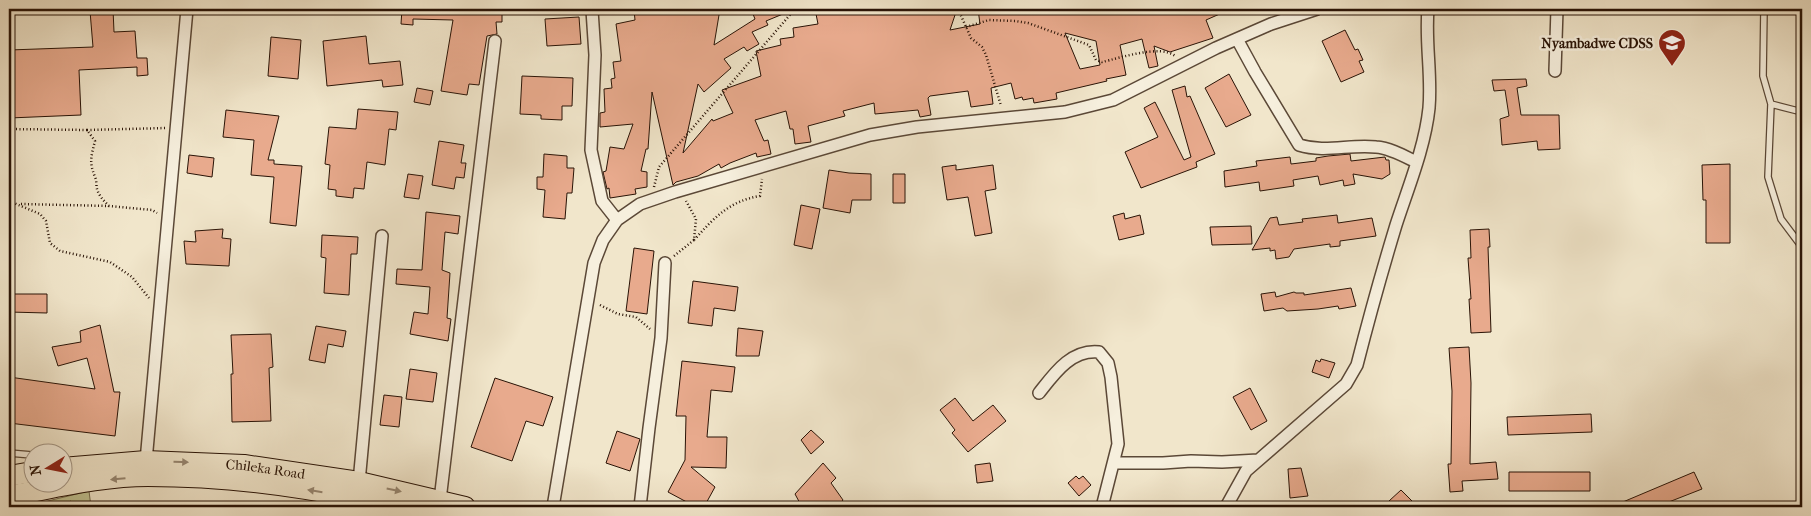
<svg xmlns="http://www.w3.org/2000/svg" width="1811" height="516" font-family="'IM FELL French Canon',serif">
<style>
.green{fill:#c1c392;stroke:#756b4c}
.building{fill:#e8aa8d;stroke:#291306;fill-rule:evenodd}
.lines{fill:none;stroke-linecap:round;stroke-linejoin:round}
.service-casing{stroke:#5b4837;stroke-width:8}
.minor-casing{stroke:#5b4837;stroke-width:14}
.trunk-casing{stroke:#291306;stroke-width:22}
.path{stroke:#291306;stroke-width:2.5;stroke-dasharray:1 2.5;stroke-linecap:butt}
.service{stroke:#f6efdd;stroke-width:5.5}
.minor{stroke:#f6efdd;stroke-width:11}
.trunk{stroke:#f1e6cb;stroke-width:20}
.oneway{fill:#978772}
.labels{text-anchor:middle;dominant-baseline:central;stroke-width:5;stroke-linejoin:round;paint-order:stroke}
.poi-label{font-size:14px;font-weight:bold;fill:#291306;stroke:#f6efdd;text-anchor:end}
.street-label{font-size:14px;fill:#291306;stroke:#f6efdd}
</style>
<rect width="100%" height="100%" fill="#f1e6cb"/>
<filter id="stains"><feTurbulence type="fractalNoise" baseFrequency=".004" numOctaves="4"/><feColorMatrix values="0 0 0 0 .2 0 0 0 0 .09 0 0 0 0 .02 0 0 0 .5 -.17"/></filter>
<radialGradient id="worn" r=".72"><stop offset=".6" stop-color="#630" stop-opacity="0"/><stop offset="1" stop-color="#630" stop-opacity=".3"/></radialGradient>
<path class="green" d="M89,491L91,507H23Z"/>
<path class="building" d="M113,9L114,32L135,31L137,58H147L148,75L137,76V67L79,70L81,115L9,118V50L93,47L90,11Z
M402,9H502V22H496L497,34L487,36L479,85L469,84L467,95L441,91L453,20L413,19V25L401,24Z
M645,9H720L714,45L755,19L751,9H795L766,21L768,25L752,32L759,44L747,51L744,47L724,59L731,68L704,92L698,84L683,153L712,119L713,121L733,113L722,90L761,76L756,51L781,45L780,39L794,37L793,28L818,24L815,9H925L940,14L942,9H957L950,30L980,24L978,9H1073V11H1099V9H1231L1206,20L1213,38L1170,52L1154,46L1158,66L1149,68L1142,39L1120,45L1126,75L1106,79L1107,81L1056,93L1057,99L1034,103L1033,98L1023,100L1022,97L1015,99L1011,83L991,88L993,104L971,107L968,91L930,96L928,98L931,115L920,117L918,110L875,114L874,103L843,111L845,116L808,126L811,142L795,144L793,129H790L786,111L755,120L764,141L768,140L771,154L757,157L756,153L730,163L721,168L719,164L698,176L676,182L673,185L652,92L648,149H646L641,171L647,172V187L635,189L636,194L610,198L609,188L607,189L603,172L606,171L610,147L624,149L633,124L600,127V113L605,112L604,89L612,88L611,79L615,78L613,62L621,61L616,24L635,20L634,10ZM1065,33L1096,41L1100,65L1080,69Z
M579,17L581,44L547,46L545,19Z
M1345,30L1355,50L1358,49L1363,60L1359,61L1364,72L1341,82L1322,41Z
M366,36L369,64L400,61L403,85L383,87L382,80L327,86L323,41Z
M271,37L301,40L298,79L268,76Z
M1229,74L1251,115L1226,127L1205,88Z
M522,76L573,78L572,106H562V120L541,119V115L520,114Z
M1526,79L1527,86L1517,88L1521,115H1559L1560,149L1538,150L1537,141L1502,145L1500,119L1509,116L1505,90L1494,91L1492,80Z
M1185,86L1187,97L1190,96L1215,154L1196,162L1197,167L1141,188L1125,152L1158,137L1144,108L1155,102L1184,160L1191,157L1172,90Z
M417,88L433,91L430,105L414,102Z
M358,109L398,112L396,130L389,129L385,165L367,162L364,189L354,188L353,198L336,196V190L328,189L330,165L325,164L329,127L356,129Z
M226,110L279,116L268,160H274V164L302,166L296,226L270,223L274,177L251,175L254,140L223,137Z
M439,141L464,145L461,163H466L464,178L456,177L454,189L432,185Z
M544,154L567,156V168H574L572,193H567L565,219L543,217L545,190L537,189V177H543Z
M1350,154L1351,161L1385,157L1386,160H1389L1390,174L1382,179L1353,174L1355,184L1344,186L1343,180L1320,185L1318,176L1293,180L1294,186L1260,191L1259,182L1225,187L1224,171L1257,166L1256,161L1290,157L1291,164L1316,161V158L1328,156Z
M189,155L214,158L212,177L187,173Z
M1730,164V243H1706V200H1703L1702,165Z
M956,165V170L993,165L996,189L985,191L992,233L975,236L968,197L947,200L942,167Z
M829,170L849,173L871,174V200H852L850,213L823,208Z
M408,174L423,176L419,199L404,197Z
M893,174H905V203H893Z
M801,205L820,209L812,249L794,245Z
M426,212L460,216L458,234L445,232L442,270L450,273L447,318L451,319L448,341L410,334L414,312L428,314L430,287L396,284L397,269L422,270Z
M1124,213L1125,219L1140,215L1144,234L1119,240L1113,216Z
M1337,215L1338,223L1372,218L1376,236L1340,241V246L1330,247V244L1294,249L1289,257L1276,259L1275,250L1270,251V248L1252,250L1270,218L1277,217L1279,225L1303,222L1302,219Z
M1251,226L1252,244L1212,245L1210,227Z
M223,229L222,238L231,239L229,266L186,264L184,241L196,242L195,231Z
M1489,229L1490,247H1488L1491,332L1471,333L1469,299H1471L1468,258H1471L1470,230Z
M322,235L358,237L357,254H351L349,295L324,293L326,258L321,257Z
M634,248L654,251L647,314L626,311Z
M693,281L738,287L735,311L714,308L712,326L688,323Z
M1351,288L1356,306L1339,309L1338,306L1318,309L1287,311L1283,308L1264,311L1261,294L1275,292L1276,297L1294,292L1296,293H1304V295Z
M9,294H47V313L9,312Z
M100,325L114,392H120L115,436L9,423V377L95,389L87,358L58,366L52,347L81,342L80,331Z
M316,326L346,331L343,347L328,344L325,363L309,360Z
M738,328L763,331L759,356H736Z
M271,334L273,367L269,368L271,421L232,422L231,374H233L231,335Z
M1469,347L1471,383L1470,464L1496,462L1498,479L1462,481L1463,491L1450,492L1448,464H1451L1452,391L1449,348Z
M1321,359L1335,363L1329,378L1312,372L1316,360L1320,362Z
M682,361L735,367L732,392L711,390L707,437H727L726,468L691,467L715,487L704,507H696L668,492L685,460L686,416H676Z
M410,369L437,373L433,402L406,399Z
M495,378L553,397L543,426L526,421L512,461L471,447Z
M1250,388L1267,421L1251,430L1233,397Z
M384,395L402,397L399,427L380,425Z
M955,398L973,421L993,405L1006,421L968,452L952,433L955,430L940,410Z
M1591,414L1592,432L1508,435L1507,417Z
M811,430L824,442L811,454L801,440Z
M617,431L640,439L630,471L606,463Z
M823,463L836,478L831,483L843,500L837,507H802L795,494Z
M990,463L993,481L977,483L975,465Z
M1301,468L1308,496L1290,498L1288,469Z
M1509,472H1590V491H1509Z
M1694,472L1702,489L1656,507H1611Z
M1076,476L1079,479L1083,476L1091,485L1079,496L1068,483Z
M1401,490L1418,507H1395L1389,501Z"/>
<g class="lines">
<defs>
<path id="service" d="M1764,9L1763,76L1771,104L1802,112
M1771,104L1768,177L1781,219L1802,247
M9,453L32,455"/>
<path id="minor" d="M592,10L595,55L591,150L602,201L617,220
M1237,39L1255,72L1299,145C1325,153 1350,144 1376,147C1390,148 1404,156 1416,162
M1555,71L1557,9
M1039,393C1054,374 1071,349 1099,352L1108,363L1111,377L1118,444L1102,507
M146,461L187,9
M1114,463H1163L1191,461L1222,462L1258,460
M359,482L382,236
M440,500L495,41
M553,507L594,263L603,240L617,220L640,204L675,192L870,135L917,127L1065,112L1113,100L1216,48L1271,24L1317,9
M640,507L649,428L661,338L665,263
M1226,507L1246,471L1346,384L1357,365C1369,318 1382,271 1396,225C1408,188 1425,147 1429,108C1432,75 1425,42 1428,9"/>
<g id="trunk">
<path id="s1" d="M62,468L146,461L244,465L359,482L465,507"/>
<path d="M9,476L32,472"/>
<path d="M9,496C54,488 102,476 148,476C231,476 316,488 397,507"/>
</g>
</defs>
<use href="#service" class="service-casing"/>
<use href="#minor" class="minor-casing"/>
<use href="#trunk" class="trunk-casing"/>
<path class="path" d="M958,9L971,38L982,47L986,55L1001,106
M966,27L989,20L1015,21L1028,23L1089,45L1096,60L1102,62C1120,58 1161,44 1175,56
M9,129L87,130L95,141C91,157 89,162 95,177C97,181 96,186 97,189C99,196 104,201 109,206
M87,130L166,128
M654,187L659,167L795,9
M9,201L40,214L46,221L50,243L60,251L110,262L132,277L149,298
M21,204L109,206L152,210L157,213
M694,240C714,218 729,201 760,196L762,179
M674,256L694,240L696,219L686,201
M600,305L618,314L636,317L650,329
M66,507L72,501"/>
<use href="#service" class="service"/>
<use href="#minor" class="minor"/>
<use href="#trunk" class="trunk"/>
</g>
<defs><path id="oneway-solid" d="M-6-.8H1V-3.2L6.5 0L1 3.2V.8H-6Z" transform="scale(1.25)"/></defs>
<g class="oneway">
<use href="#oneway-solid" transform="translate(181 462) rotate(2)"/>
<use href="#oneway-solid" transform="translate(118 479) rotate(175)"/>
<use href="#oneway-solid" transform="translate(394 490) rotate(12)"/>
<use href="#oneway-solid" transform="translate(315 491) rotate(-171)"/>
</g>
<defs>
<symbol id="school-pin" viewBox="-11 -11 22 30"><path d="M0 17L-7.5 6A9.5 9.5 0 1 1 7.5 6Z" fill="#8f2418" stroke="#f6efdd"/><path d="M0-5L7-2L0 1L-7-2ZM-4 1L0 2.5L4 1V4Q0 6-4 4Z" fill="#fff"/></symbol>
</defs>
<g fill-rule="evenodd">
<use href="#school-pin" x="1656" y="27" width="32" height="43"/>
</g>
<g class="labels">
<g class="poi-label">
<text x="1653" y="43">Nyambadwe CDSS</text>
</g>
<g class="street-label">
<text stroke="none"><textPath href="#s1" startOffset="204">Chileka Road</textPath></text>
</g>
</g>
<rect width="1811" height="516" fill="none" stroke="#f1e6cb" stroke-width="30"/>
<rect x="10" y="10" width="1791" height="496" fill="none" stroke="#291306" stroke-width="2.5"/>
<rect x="15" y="15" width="1781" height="486" fill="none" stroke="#291306"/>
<g transform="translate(48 468) rotate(260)"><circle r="24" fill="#f6efdd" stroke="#a49787"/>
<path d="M0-4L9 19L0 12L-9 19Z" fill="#8f2418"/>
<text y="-8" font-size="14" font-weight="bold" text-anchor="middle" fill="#291306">N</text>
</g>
<rect width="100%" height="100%" filter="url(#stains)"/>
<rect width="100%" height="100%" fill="url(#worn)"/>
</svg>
